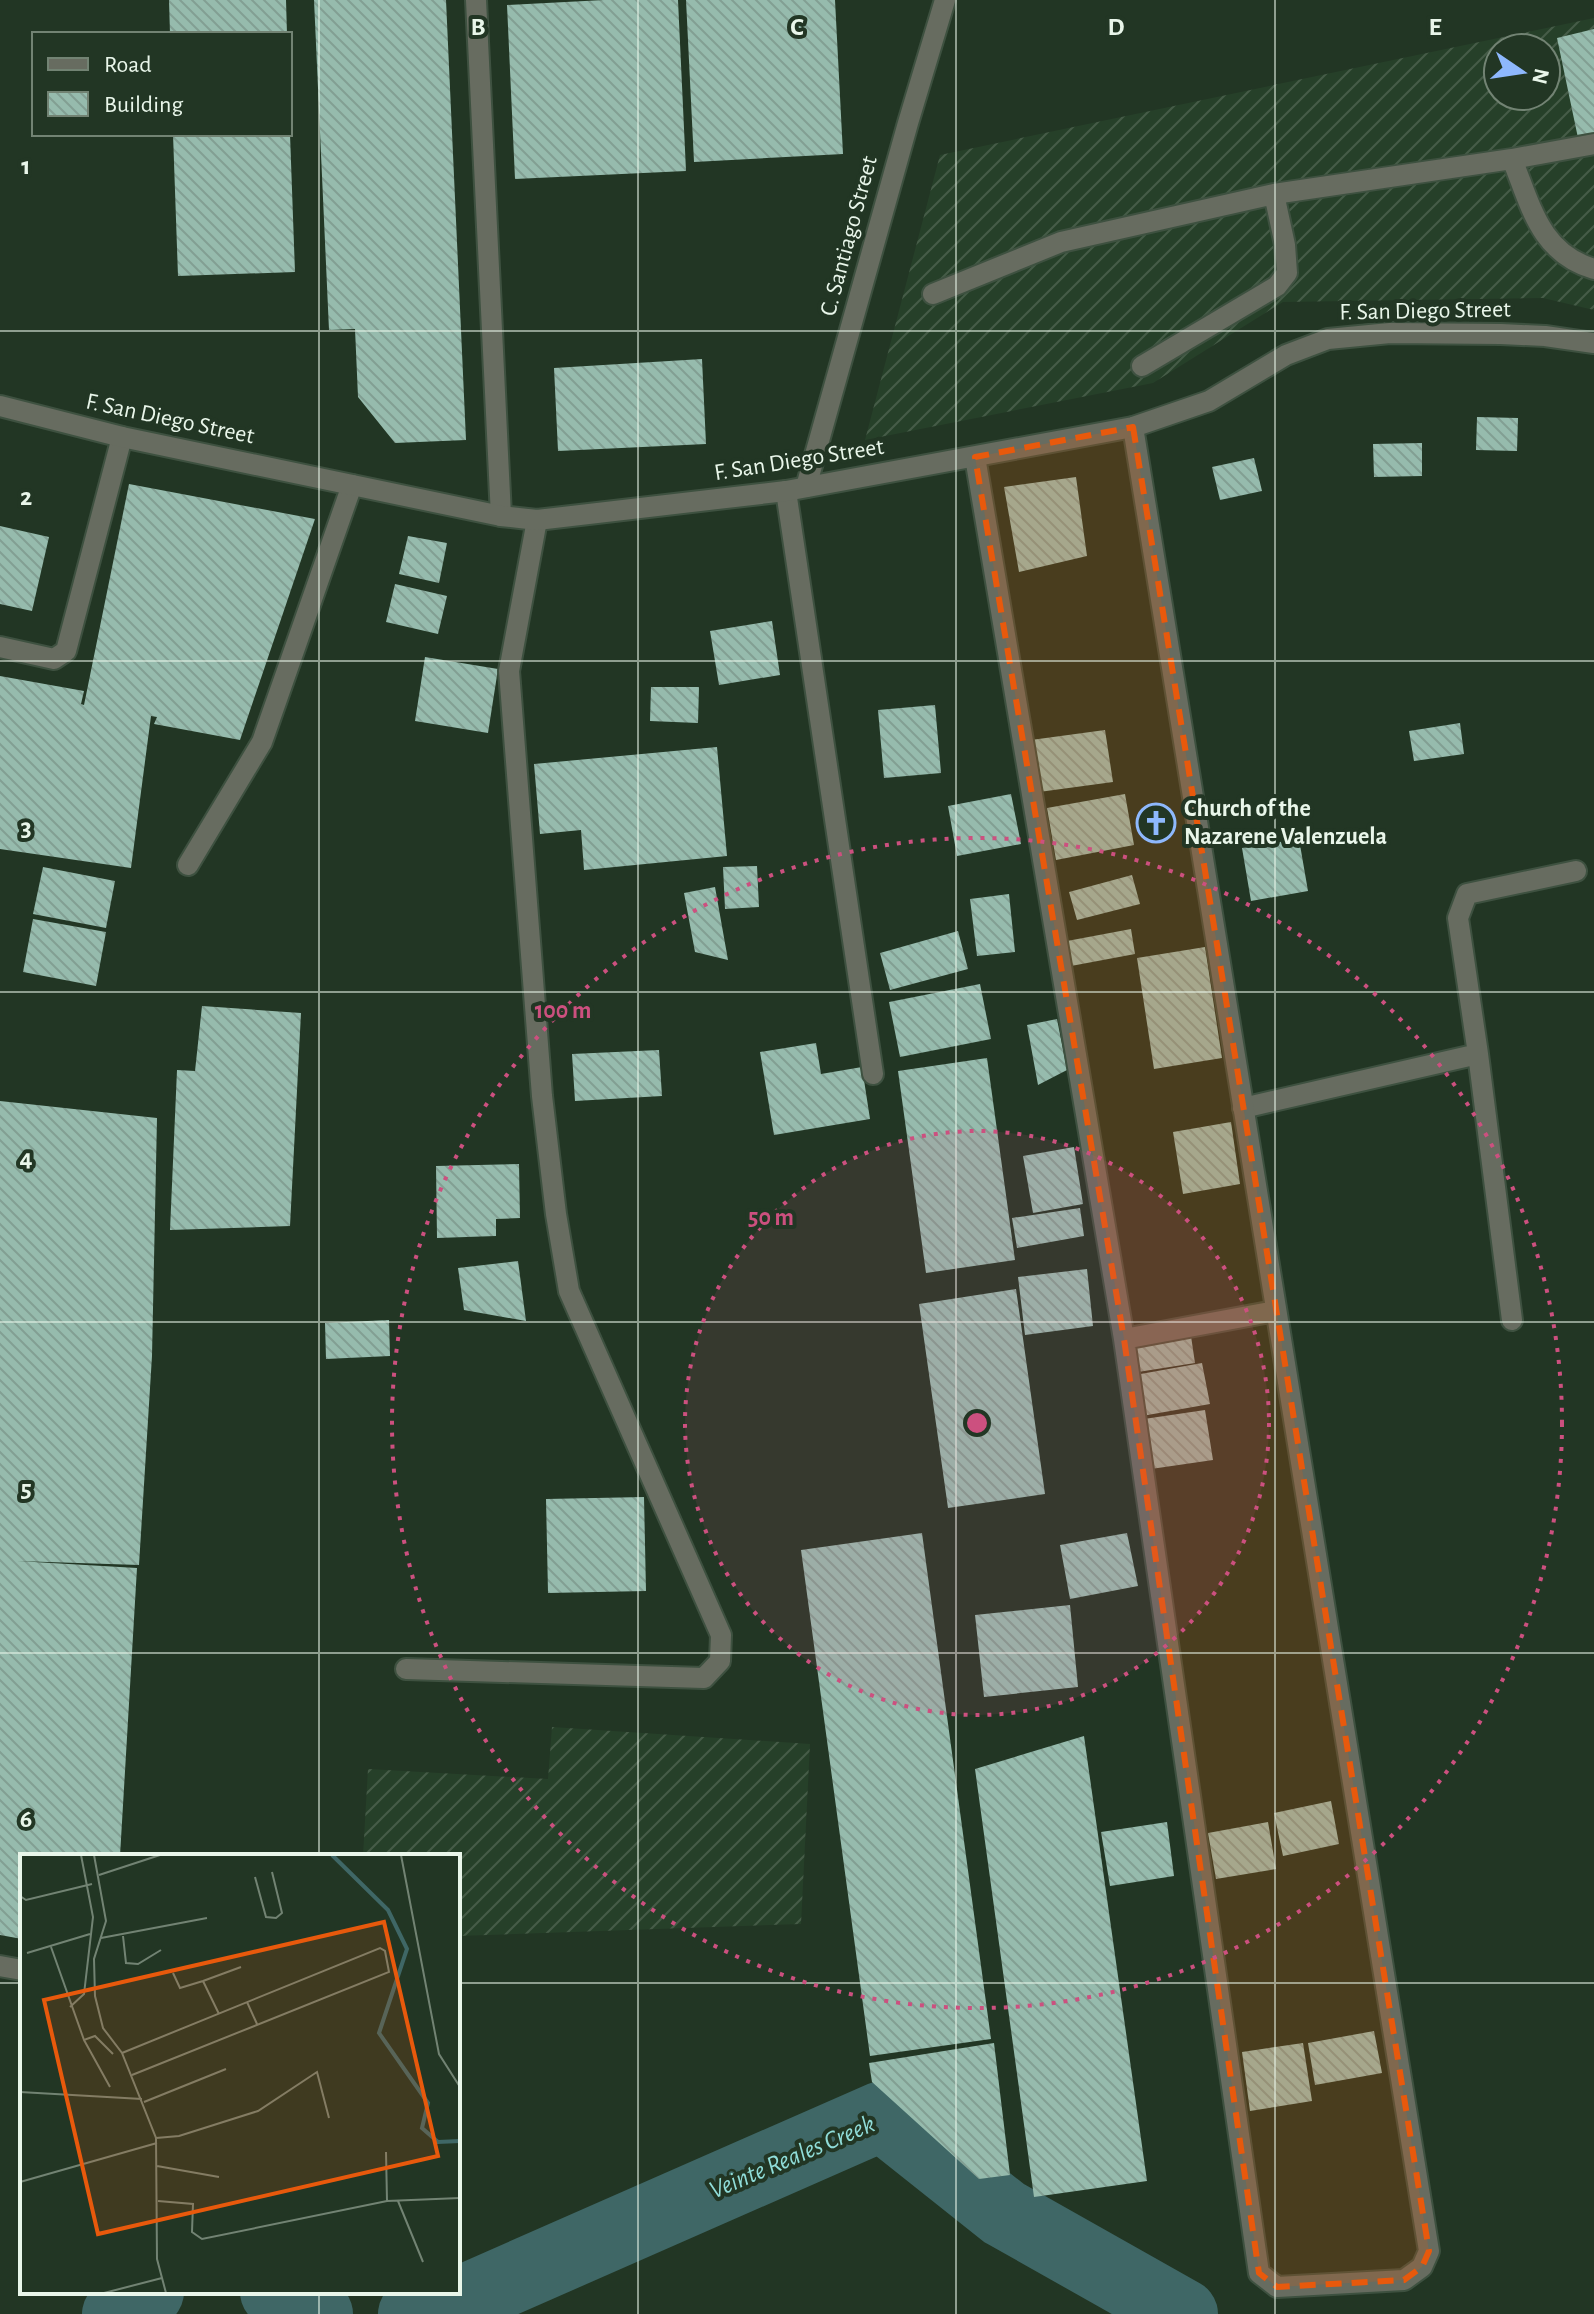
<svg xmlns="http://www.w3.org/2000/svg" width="1594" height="2314" font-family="'Alegreya Sans',sans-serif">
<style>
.industrial{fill:url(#industrial-furrows);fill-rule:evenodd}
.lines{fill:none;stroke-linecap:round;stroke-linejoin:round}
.river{stroke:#3f6766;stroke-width:70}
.building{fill:url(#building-back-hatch)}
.service-casing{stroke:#3e5140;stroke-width:24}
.minor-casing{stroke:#3e5140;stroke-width:24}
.tertiary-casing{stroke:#3e5140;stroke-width:24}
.service{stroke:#676c60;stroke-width:20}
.minor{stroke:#676c60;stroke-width:20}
.tertiary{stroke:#676c60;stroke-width:20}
.marked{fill:#e8590c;fill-opacity:0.2;stroke:#e8590c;stroke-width:6;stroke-dasharray:16 10;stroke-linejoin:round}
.grid{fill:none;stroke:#e9f6ea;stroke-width:2;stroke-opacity:0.55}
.ring{fill:none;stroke:#cc507f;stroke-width:4;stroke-dasharray:4 8}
.labels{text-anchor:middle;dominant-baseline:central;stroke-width:8;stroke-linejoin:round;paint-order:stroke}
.street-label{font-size:24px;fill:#e9f6ea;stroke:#223624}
.poi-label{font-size:24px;font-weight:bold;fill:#e9f6ea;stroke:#223624;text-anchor:start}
.water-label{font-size:26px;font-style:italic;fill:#90ddd9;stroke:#223624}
.inset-river{fill:none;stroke:#3f6766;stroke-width:4}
.inset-road{fill:none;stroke:#728373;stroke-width:2}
.view{fill:#e8590c;fill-opacity:0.15;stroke:#e8590c;stroke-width:4}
.inset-edge{fill:none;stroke:#e9f6ea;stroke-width:4}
.grid-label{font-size:26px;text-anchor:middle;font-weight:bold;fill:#e9f6ea;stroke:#223624;stroke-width:8;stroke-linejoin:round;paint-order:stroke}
.centre{fill:#cc507f;stroke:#223624;stroke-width:4}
.ring-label{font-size:24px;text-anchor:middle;font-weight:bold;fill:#cc507f;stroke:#223624;stroke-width:8;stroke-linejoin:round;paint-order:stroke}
</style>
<defs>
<pattern id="industrial-furrows" width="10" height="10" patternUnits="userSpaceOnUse" patternTransform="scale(2)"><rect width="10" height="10" fill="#264029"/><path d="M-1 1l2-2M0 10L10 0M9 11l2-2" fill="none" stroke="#465c48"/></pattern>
<pattern id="building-back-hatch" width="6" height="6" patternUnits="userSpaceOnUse" patternTransform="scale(2)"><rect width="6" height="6" fill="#96bbad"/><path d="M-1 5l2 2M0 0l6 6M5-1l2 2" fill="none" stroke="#829f93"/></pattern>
</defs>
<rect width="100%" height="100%" fill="#223624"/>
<path class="industrial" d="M1594,18V310L1543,298L1283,302L1153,383L865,440L940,155ZM1498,48H1546V96H1498Z
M552,1727L810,1744L801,1924L458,1936V1856H363L368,1769L548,1779Z"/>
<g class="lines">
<path class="river" d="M275,2292L318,2314
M117,2314L149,2292
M413,2314L461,2301L882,2116L1004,2213L1183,2314"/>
</g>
<path class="building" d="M169,0H286L287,34H170Z
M314,0H446L466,440L395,443L358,397L355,329L329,330Z
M604,0H678L686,171L515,179L507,5Z
M686,0H835L843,154L694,162Z
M1594,29V135L1578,138L1557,38Z
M173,134H290L295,272L178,276Z
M702,359L706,444L558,451L554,368Z
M1477,417L1518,418L1517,451L1476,450Z
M1422,443V476L1374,477L1373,444Z
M1254,458L1262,491L1220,500L1212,467Z
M1076,477L1087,556L1019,572L1004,487Z
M129,484L315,519L240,740L154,724L157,717L151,716L131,868L0,849V676L84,691L81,704L84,705Z
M0,526L49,537L32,611L0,604Z
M408,536L447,543L439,583L399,574Z
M395,584L447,596L438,634L386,622Z
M772,621L780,675L719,685L710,631Z
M425,657L498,669L488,733L415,721Z
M651,687H699L698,723L650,721Z
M935,705L941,773L884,778L878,710Z
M1460,723L1464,754L1414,761L1409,731Z
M1105,730L1113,782L1039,792L1031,740Z
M717,747L727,856L584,870L581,830L540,834L534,764Z
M1011,794L1021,844L957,856L948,806Z
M1125,794L1134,845L1056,860L1047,808Z
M1299,839L1308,891L1251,901L1242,848Z
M757,866L759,907L725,909L723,867Z
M43,867L115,881L106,928L33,914Z
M1132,875L1140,904L1077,920L1069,892Z
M715,887L728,960L695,952L684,893Z
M1009,894L1015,952L977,956L970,899Z
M33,919L106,932L96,986L23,972Z
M1131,929L1135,954L1071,966L1067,941Z
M958,931L968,969L890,990L880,953Z
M1205,947L1222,1058L1154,1069L1137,958Z
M980,984L991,1039L900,1057L889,1002Z
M202,1006L301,1013L290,1226L170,1230L177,1070L195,1071Z
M1057,1019L1067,1070L1038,1085L1027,1025Z
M816,1043L821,1074L862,1067L870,1119L774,1135L760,1052Z
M659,1050L662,1096L575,1101L572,1054Z
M987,1058L1015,1260L926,1273L898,1071Z
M0,1101L157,1118L152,1356L139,1565L17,1561L137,1568L120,1856H22V1939L0,1935Z
M1231,1122L1240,1184L1183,1194L1173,1132Z
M1074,1147L1083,1204L1033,1213L1023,1156Z
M519,1164L520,1218L496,1219V1236L437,1238L436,1166Z
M1080,1208L1084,1236L1017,1248L1012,1218Z
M518,1261L526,1321L464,1310L458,1268Z
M1087,1269L1093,1326L1025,1335L1018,1277Z
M1016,1289L1045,1494L948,1508L919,1304Z
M389,1320L390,1356L326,1359L325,1323Z
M1191,1336L1195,1363L1138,1372L1134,1345Z
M1202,1363L1210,1404L1142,1416L1135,1375Z
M1205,1410L1213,1460L1151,1469L1144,1419Z
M644,1497L646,1591L548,1593L546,1499Z
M922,1533L991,2039L870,2056L801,1550Z
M1127,1533L1138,1586L1070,1599L1060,1545Z
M1070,1605L1078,1687L984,1697L975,1615Z
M1084,1736L1147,2181L1034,2197L975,1769Z
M1331,1801L1339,1844L1283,1856L1274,1813Z
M1167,1822L1174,1876L1110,1886L1101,1832Z
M1268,1822L1276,1869L1216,1879L1208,1833Z
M1374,2031L1382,2073L1315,2085L1308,2043Z
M994,2043L1010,2175L979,2179L872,2082L869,2063Z
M1303,2043L1312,2101L1250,2111L1242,2052Z"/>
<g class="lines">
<defs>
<path id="service" d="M476,0L501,516
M1512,159C1531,206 1540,253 1594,269
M933,294L1061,242L1274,194
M1142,366L1277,286L1287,273L1285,245L1274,194L1512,159L1594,144
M786,491L873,1074
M0,647L54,659L66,651L122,437
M188,865L262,742L352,485
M1478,1054L1512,1320
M1243,1108L1478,1054L1458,918L1467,894L1576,871
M0,1966L22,1970"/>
<path id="minor" d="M975,457L1124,1339L1259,2273L1277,2287L1404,2280L1422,2267L1429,2251L1133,427
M806,487L908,123L945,0
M1124,1339L1275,1311
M406,1669L704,1678L720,1661L721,1635L569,1291L556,1214L542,1096L509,671L537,520"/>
<path id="tertiary" d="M0,406L122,437L501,516L537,520L786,491L1133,427L1209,401L1286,355L1328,339L1390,333L1501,334L1545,336L1594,343"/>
</defs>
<use href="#service" class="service-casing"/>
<use href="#minor" class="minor-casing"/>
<use href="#tertiary" class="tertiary-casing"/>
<use href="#service" class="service"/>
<use href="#minor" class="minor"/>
<use href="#tertiary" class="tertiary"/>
</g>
<path class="marked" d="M1133,427L1429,2251L1422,2267L1404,2280L1277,2287L1259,2273L1124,1339L975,457Z"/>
<path class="grid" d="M319,0V1856M638,0V2314M956,0V2314M1275,0V2314M0,331H1594M0,661H1594M0,992H1594M0,1322H1594M0,1653H1594M0,1983H22M458,1983H1594M319,2292V2314"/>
<circle cx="977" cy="1423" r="292" fill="#cc507f" fill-opacity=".12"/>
<g class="ring">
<circle cx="977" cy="1423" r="292"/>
<circle cx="977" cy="1423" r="585"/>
</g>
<defs>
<symbol id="church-ring" viewBox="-11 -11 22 22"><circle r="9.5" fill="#223624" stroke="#8eb8fd" stroke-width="1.5"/><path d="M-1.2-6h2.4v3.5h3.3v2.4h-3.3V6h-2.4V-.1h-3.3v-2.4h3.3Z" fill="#8eb8fd"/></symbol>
</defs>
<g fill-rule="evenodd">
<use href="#church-ring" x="1134" y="801" width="44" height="44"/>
</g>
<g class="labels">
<g class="street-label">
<text transform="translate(849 236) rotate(-75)">C. Santiago Street</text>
<text transform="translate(1425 311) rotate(-1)">F. San Diego Street</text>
<text transform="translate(170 419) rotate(12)">F. San Diego Street</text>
<text transform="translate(799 460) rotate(-9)">F. San Diego Street</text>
</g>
<g class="poi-label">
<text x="1184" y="809">Church of the<tspan x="1184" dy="28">Nazarene Valenzuela</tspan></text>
</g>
<g class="water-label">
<text transform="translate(792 2157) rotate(-23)">Veinte Reales Creek</text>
</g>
</g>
<g transform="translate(20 1854)">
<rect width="440" height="440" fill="#223624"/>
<path class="inset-river" d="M312,1L368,56L387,95L359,179L408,249L402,274L418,288L440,287"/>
<path class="inset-road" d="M74,1L86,67L74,105L75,142L83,174L102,199L136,284L137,405L146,439M381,1L419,200L440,233M79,21L140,1M235,23L246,63L256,64L262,59L252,18M0,42L6,46L72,30M103,82L106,109L118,110L141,96M81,84L187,64M31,93L64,186L75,182L93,200M7,99L70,80M153,119L160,134L183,127L199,160M183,127L221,113M227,148L237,170M50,153L64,140L73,63L61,1M64,186L90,233M102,199L360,94L365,97L369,118L112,221M0,238L122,245M124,248L206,215M136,284L159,282L238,257L297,218L309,264M366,298L367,347M137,312L199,323M0,328L137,289M138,347L173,350L172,378L182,385L367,347L440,344M378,347L403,408M84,439L142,424"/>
<path class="view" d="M364,68L418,302L78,380L24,146Z"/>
<rect width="440" height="440" class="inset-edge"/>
</g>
<g class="grid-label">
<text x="478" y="35">B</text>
<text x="797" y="35">C</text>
<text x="1116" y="35">D</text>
<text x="1435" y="35">E</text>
<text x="26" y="174">1</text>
<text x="26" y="505">2</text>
<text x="26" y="836">3</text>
<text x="26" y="1166">4</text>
<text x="26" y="1497">5</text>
<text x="26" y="1827">6</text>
</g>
<circle cx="977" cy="1423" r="12" class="centre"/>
<g class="ring-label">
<text x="563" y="1018">100 m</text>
<text x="771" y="1225">50 m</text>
</g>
<rect x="32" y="32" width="260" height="104" fill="#223624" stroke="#728373" stroke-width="2"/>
<rect x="48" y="58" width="40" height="12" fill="#676c60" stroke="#728373" stroke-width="2"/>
<text x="104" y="72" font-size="24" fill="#e9f6ea">Road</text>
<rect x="48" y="92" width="40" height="24" fill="url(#building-back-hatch)" stroke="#728373" stroke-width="2"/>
<text x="104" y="112" font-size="24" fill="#e9f6ea">Building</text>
<g transform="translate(1522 72) rotate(103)"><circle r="38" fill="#223624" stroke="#728373" stroke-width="2"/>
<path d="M0-6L14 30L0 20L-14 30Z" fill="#8eb8fd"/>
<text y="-12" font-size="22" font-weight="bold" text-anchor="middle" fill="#e9f6ea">N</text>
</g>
</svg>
